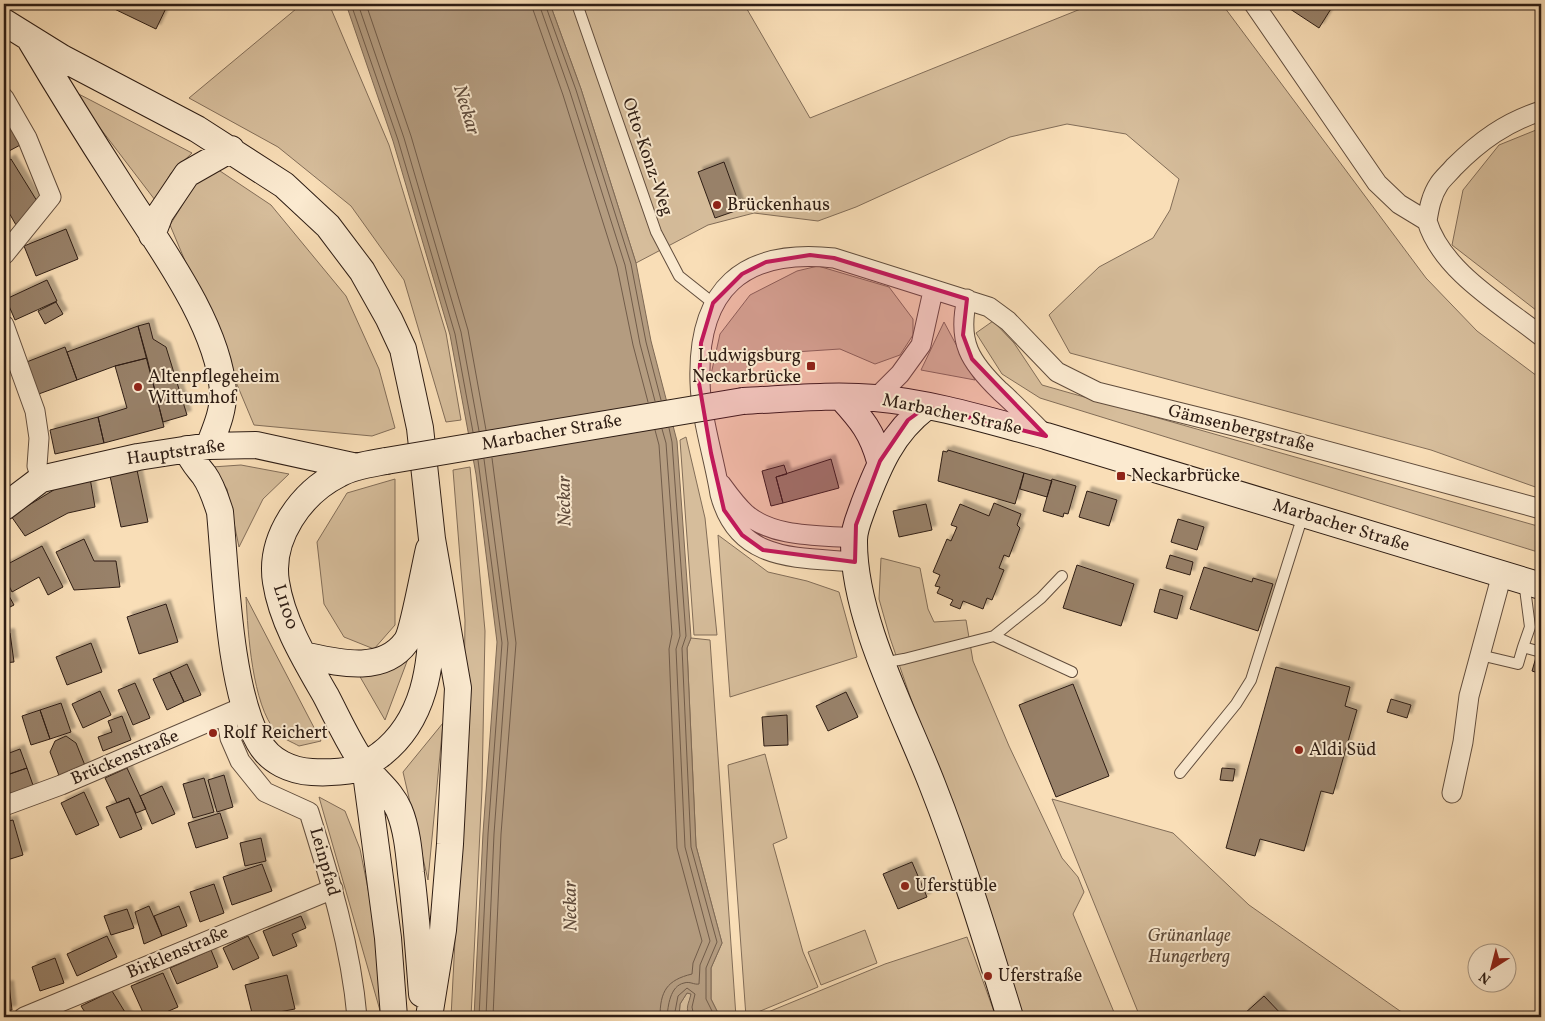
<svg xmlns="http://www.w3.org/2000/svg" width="1545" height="1021" font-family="Vollkorn,serif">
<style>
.green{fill:#d6bd9b;stroke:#826d58}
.water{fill:#b49c80;stroke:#7e6955}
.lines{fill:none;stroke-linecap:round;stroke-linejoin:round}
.shore{stroke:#715c4a;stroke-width:1}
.building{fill:#988169;stroke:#2e1d14;filter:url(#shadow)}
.lane-casing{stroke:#614d3d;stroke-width:12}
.street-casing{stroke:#614d3d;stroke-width:21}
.secondary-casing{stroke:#2e1d14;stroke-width:28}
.lane{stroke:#fbead0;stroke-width:10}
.street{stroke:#fbead0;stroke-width:19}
.secondary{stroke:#fbead0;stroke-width:26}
.secondary-bridge-casing{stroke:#2e1d14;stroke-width:28;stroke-linecap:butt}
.secondary-bridge{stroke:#fbead0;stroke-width:26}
.marked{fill:#c2185b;fill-opacity:0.2;stroke:#c2185b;stroke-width:4;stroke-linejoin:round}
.poi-dot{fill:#8f2418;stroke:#fbead0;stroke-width:2}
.labels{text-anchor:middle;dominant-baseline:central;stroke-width:4;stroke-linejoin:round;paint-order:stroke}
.street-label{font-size:18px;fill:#2e1d14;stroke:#fbead0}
.poi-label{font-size:18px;fill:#2e1d14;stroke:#fbead0;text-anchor:start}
.park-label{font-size:18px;font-style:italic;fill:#604d3c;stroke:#fbead0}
.water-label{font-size:19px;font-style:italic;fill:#5d493a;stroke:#fbead0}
</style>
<defs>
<filter id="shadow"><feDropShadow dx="4.5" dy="-4.5" stdDeviation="1" flood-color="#0004"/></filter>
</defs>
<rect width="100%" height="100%" fill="#f9deb7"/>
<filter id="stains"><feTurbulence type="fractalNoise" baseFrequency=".004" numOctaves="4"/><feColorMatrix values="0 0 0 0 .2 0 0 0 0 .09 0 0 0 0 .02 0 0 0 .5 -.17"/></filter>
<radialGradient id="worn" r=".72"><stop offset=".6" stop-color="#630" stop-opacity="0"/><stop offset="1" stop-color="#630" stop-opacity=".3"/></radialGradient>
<path class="green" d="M302,4H329L389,145L446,333L461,420L446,422L404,280L351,206L278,147L189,98Z
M550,4H744L810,118L1093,4H1222L1426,278L1477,331L1541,379V489L1431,450L1070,353L1049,315L1099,267L1153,238L1170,210L1179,179L1126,134L1067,124L1010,137L856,207L818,221L754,213L708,225L636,263L581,89Z
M71,90L192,153L171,173L155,200Z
M1541,128V314L1452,245L1463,190L1499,145Z
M217,169L271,205L346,296L379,369L395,428L372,436L254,425L170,225L196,183Z
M818,266L889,287L913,319V335L900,355L875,364L840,349L749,355L750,376L710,379L720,334L750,295L797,271Z
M993,321L1014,343L1042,385L1541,527V553L1040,398L1002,374L976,333Z
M944,322L975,380L921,370Z
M686,437L705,518L717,635H694L680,440Z
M241,465L289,474L263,499L239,547L227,489L212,467Z
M470,467L485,631L482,789L471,1017H451L463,786L465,620L453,470Z
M395,479V625L374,649L344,637L324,604L317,542L347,493Z
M718,535L768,572L807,581L839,592L857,657L730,697Z
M881,558L920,568L928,609L934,622L966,620L973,661L1009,746L1062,858L1078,877L1084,892L1073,914L1116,1017H1023L971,854L936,772L890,638L879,599Z
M246,597L321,741L299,746C292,742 281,738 276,732C252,704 248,633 246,597Z
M691,638L710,640L736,1017H720L711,999V968L722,943L696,846L687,648Z
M409,656L385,720L359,675L382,673Z
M443,723L428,880L403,772Z
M765,754L787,838L773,844L803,952L818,987L746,1017L728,765Z
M319,797L345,811L360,849L376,929L381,1014Z
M1052,799L1173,833L1249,905L1400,1011L1419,1017H1140Z
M865,930L877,963L821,985L808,952Z
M967,937L996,1017H756L885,964Z
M687,993L691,994L687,1012L691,1017H679L680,1004Z"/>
<path class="water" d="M346,4H550L581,89L636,263L651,341L677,441L691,638L687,648L696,846L722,943L711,968V999L720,1017H691C684,1008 689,1004 691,994L687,993L680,1004L679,1017H474L483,833L497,642L476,474L450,335L393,141Z"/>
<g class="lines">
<path class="shore" d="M351,4L398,140L455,334L473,432
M358,4L404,138L461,332L479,431
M366,4L411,136L468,330L486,430
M531,4L563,95L617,267L633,345L648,402
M539,4L570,92L625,265L640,344L655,401
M545,4L576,90L631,264L646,342L661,400
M669,428L672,442L686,636L682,648L691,847L717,942L706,968V999L715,1017
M662,429L666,443L680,636L676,649L685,847L710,941L700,965L699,984C694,985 690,981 684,983C670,986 668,1006 667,1017
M655,430L659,445L672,634L669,649L677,848L702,941L693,963L692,974C667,980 660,991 660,1017
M492,458L516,643L501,834L493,1017
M484,459L508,643L494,834L486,1017
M478,460L502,643L488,834L479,1017
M674,1017L678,996L687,988L695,994L692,1007L694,1017"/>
</g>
<path class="building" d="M104,4H168L156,29Z
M1285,4H1334L1319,28L1284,5Z
M4,108L24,143L9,151L4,142Z
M11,159L37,201L16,225L4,204V163Z
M724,162L741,209L715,218L698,172Z
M66,229L78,259L36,276L24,246Z
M47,280L57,301L15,320L6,299Z
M56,302L63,314L45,324L38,311Z
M149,323L153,339L166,347L187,415L163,422L138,326Z
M138,326L147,358L115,366L77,380L67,352Z
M65,347L77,380L36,395L24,363Z
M147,358L164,427L104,443L98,417L127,408L115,366Z
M98,417L104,443L55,454L50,430Z
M948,450L1024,473L1015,504L938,481L943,451L947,452Z
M831,459L839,488L783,503L776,477Z
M784,465L787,474L776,477L783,503L771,506L762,471Z
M137,470L148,522L121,527L110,476Z
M1024,473L1052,481L1047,497L1020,489Z
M90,478L95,507L68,513L25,536L11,516L57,488Z
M1052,479L1076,486L1068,514L1064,513L1063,517L1043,511Z
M1087,491L1117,500L1109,526L1079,517Z
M994,503L1021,514L1017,525L1020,528L1009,557L1004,555L999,568L1004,570L992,600L987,598L983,609L963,601L960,609L950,605L953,600L937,593L940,587L935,586L940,575L933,572L947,539L951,541L957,527L951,525L960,504L989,516Z
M926,504L932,530L899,537L893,511Z
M1178,519L1204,527L1197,550L1171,542Z
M84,539L94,561H116L120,587L74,590L56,552Z
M42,546L63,587L48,595L39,577L12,592L4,576V566Z
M1170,555L1193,562L1190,575L1166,568Z
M1077,565L1134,584L1121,626L1063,608Z
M1204,567L1252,582L1253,578L1273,584L1258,631L1190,609Z
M4,587L14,605L4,610Z
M1160,589L1183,596L1177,619L1154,612Z
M166,604L178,642L139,654L127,617Z
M10,633L14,662L4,663V634Z
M1541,640V674L1532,671Z
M91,643L102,672L67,685L56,657Z
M187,664L201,695L184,702L170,672Z
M1276,667L1350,687L1345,706L1357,710L1333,794L1321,791L1304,851L1260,839L1255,856L1226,848Z
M170,672L184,702L167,710L153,679Z
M135,683L150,718L133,725L118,690Z
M1073,684L1109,776L1056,797L1019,705Z
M100,691L111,715L83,728L72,704Z
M846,692L858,717L828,731L816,706Z
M1391,699L1411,705L1407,718L1387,712Z
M61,703L71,732L50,739L40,710Z
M40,710L50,739L31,745L22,716Z
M787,715L788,745L764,746L762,717Z
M122,716L131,740L103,751L98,737L112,732L108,721Z
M66,736L76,743L86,768L60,778L50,752L55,741Z
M20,749L27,768L4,776V755Z
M27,768L34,788L11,796L4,776Z
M127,768L146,809L136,813L129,798L117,803L105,778Z
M1222,768L1235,769L1233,781L1220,780Z
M224,775L233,807L217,812L208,780Z
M204,778L214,812L193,818L183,784Z
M162,786L175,814L152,824L140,796Z
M84,792L99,825L76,835L61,803Z
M129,798L142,829L120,838L106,807Z
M220,813L228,838L196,848L188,823Z
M13,820L23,855L4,861V822Z
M261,838L266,861L245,866L240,843Z
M912,862L927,897L898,909L883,874Z
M262,864L272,891L232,905L223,877Z
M214,884L224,913L200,922L190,892Z
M149,906L162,936L144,944L135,912Z
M179,906L187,926L162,936L154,916Z
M127,909L134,928L111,935L104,916Z
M301,916L306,928L292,934L297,946L273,956L263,931Z
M107,936L117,957L77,976L67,954Z
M248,936L259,958L233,970L223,948Z
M211,950L218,967L177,984L170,968Z
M55,958L64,983L40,991L32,967Z
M163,973L178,1007L155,1017H145L131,986Z
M287,975L295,1009L253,1017L245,985Z
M9,985L12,1010L4,1011V986Z
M112,991L128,1017H88L81,1006Z
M1264,996L1284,1017H1247L1244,1014Z"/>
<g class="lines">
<defs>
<path id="lane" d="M577,4L656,232L679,276L713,303
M994,636L1072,672
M1523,647L1530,627L1524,581
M1480,655L1518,664L1523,647L1541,652
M882,663L904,659L994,636L1041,598L1062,576
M1180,773L1236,704L1251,680L1303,515"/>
<path id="street" d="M1254,4L1377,183L1399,204L1427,221C1442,271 1502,305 1541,336
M4,98L27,138L51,197L4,255
M1427,221C1429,209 1431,196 1439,184C1443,178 1449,173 1454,167C1480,141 1506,122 1541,111
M967,299C957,342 970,362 1000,391C1016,405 1030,420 1044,434
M4,325L35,411L39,438L37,466L41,479
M876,398L900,374L921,345L933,291
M721,484C729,495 736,505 746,514C774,538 820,535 854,538
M855,562C797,557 738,563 720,494C714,457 701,419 700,382C697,289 743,248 834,258L989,307L1008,321L1057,372L1097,392L1238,427L1541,509
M226,715L230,738L240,761L265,792L309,812C330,879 351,947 357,1017
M1452,793L1463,742L1469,696L1502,574
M4,806L61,785L236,710
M24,1017L333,889"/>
<path id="secondary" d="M4,22L62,58L197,129L284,185L328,226L362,271L389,319L403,349L420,428L432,539L458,688L450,844L443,930L429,1017
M31,41C60,90 90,138 121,186C157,243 218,323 223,391C224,410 216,428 209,446
M152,235L160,214L187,174L231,149
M842,398C862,420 872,432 880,461
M743,401C786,399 832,394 875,398C933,403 990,421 1046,436L1541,586
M926,407C892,433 879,465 864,504C860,516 854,528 854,540C853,618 904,712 932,784C962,860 986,939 1010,1017
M187,449C191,460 197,466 204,475C212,486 216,500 220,512C226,576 229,688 259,742C270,762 292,771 312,772C326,773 353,772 365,766C370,764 375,758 380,755C425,721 432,665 432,612
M386,461C370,464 353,466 339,474C301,493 269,538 276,582C282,622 306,661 326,696C338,719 349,744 364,765C375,781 391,791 399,810C407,829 409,853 411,873C416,913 419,954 422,994
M4,507L41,479L138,457L209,446L256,445L357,467
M303,655C336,662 382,675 406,642C413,633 425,565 429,549
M365,766L388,938L394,1017"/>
</defs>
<use href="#lane" class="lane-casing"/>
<use href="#street" class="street-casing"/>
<use href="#secondary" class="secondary-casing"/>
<use href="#lane" class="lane"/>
<use href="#street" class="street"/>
<use href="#secondary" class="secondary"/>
<defs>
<path id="secondary-bridge" d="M386,461L743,401"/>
</defs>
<use href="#secondary-bridge" class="secondary-bridge-casing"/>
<use href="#secondary-bridge" class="secondary-bridge"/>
</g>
<path class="marked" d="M810,255L834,258L967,299L963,335L972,359L1046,436L926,407L908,420L880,461L856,525L855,562L763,550L742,535L724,510L711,453L699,383L701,343L713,303L742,274L766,262Z"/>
<g class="poi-dot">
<circle cx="717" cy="205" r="5"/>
<rect x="806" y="361" width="10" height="10" rx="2.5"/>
<circle cx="138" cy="387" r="5"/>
<rect x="1116" y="471" width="10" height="10" rx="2.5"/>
<circle cx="213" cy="733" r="5"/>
<circle cx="1299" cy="750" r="5"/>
<circle cx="905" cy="886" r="5"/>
<circle cx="988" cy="976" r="5"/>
</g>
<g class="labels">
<g class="street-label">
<text transform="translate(647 157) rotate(71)">Otto-Konz-Weg</text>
<text transform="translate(952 415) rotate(12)">Marbacher Straße</text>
<text transform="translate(1241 429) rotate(14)">Gämsenbergstraße</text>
<text transform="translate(552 433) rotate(-10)">Marbacher Straße</text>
<text transform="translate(176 453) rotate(-8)">Hauptstraße</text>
<text transform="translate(1341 526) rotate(17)">Marbacher Straße</text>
<text transform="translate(285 607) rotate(72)">L1100</text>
<text transform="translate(125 758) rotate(-23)">Brückenstraße</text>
<text transform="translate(324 862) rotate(74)">Leinpfad</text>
<text transform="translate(178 953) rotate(-23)">Birklenstraße</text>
</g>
<g class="poi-label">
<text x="727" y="205">Brückenhaus</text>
<text x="801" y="356" text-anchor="end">Ludwigsburg<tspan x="801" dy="21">Neckarbrücke</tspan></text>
<text x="148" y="377">Altenpflegeheim<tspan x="148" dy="21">Wittumhof</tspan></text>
<text x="1131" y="476">Neckarbrücke</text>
<text x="223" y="733">Rolf Reichert</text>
<text x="1309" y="750">Aldi Süd</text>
<text x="915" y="886">Uferstüble</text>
<text x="998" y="976">Uferstraße</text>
</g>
<g class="park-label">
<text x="1189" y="936">Grünanlage<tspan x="1189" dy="21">Hungerberg</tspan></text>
</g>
<g class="water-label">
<text transform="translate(466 110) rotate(73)">Neckar</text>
<text transform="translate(565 501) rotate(-91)">Neckar</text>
<text transform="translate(571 906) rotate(-91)">Neckar</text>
</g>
</g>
<rect width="1545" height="1021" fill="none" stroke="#f9deb7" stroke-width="20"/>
<rect x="5" y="5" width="1535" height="1011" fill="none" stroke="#2e1d14" stroke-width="2.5"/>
<rect x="10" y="10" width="1525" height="1001" fill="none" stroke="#2e1d14"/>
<g transform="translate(1492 968) rotate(216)"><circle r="24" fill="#fbead0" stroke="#a99885"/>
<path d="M0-4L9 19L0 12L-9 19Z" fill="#8f2418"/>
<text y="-8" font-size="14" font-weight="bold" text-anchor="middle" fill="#2e1d14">N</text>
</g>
<rect width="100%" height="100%" filter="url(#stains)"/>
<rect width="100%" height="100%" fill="url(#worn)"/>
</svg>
